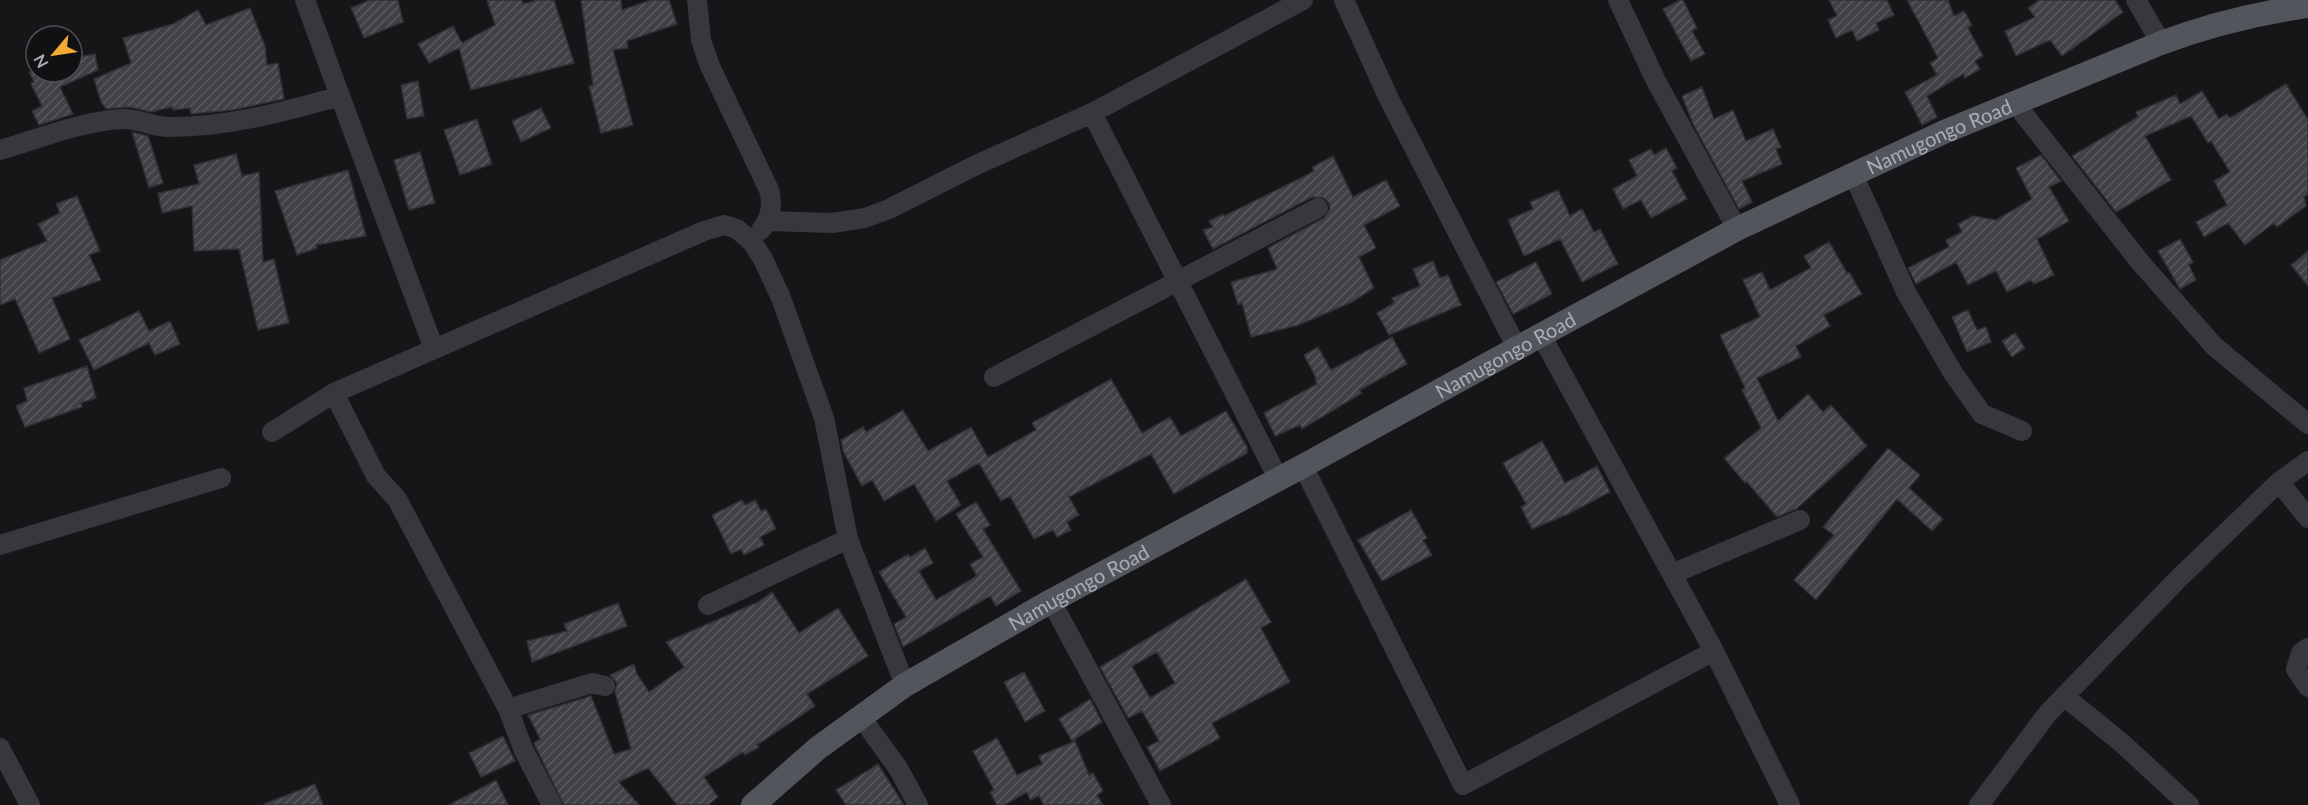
<svg xmlns="http://www.w3.org/2000/svg" width="2308" height="805" font-family="Lato,sans-serif">
<style>
.building{fill:url(#building-hatch);stroke:#303034;stroke-width:1.5;fill-rule:evenodd}
.lines{fill:none;stroke-linecap:round;stroke-linejoin:round}
.minor{stroke:#37383d;stroke-width:20}
.major{stroke:#53555c;stroke-width:24}
.labels{text-anchor:middle;dominant-baseline:central;stroke-width:6;stroke-linejoin:round;paint-order:stroke}
.street-label{font-size:20px;fill:#a8adb8;stroke:#111113}
</style>
<defs>
<pattern id="building-hatch" width="6" height="6" patternUnits="userSpaceOnUse" patternTransform="scale(1.5)"><rect width="6" height="6" fill="#404145"/><path d="M-1 1l2-2M0 6l6-6M5 7l2-2" fill="none" stroke="#595a5e"/></pattern>
</defs>
<rect width="100%" height="100%" fill="#161618"/>
<path class="building" d="M370,0H398L403,22L364,38L351,8Z
M487,0H522L523,4L537,0H554L574,63L471,90L459,48L429,63L418,44L453,26L462,43L495,25Z
M581,0H621L622,10L651,0H669L677,24L627,41L628,48L613,50L633,125L601,133L589,86L593,85Z
M1680,0H1683L1697,28L1692,31L1705,54L1691,61L1663,9Z
M1829,0H1887L1894,15L1876,23L1879,30L1857,41L1852,30L1836,38L1828,20L1837,16Z
M1907,0H1948L1954,16L1964,11L1972,25L1968,28L1983,56L1975,61L1980,69L1965,78L1963,74L1927,96L1937,117L1922,125L1905,92L1937,75L1930,63L1938,58Z
M2039,0H2115L2123,12L2062,56L2050,40L2016,56L2005,31L2035,17L2028,8Z
M250,8L265,46L267,65L278,63L284,99L232,110L191,114L190,108L173,110L172,107L151,112L130,107L106,109L101,102L94,79L131,63L123,38L173,24L198,10L206,25Z
M95,54L98,70L60,87L73,114L39,125L32,111L42,106L31,84L34,82L29,72H72V58Z
M418,81L424,116L407,119L401,85Z
M2286,84L2308,120V194L2304,197L2306,206L2277,227L2274,223L2245,245L2228,223L2204,237L2196,222L2227,205L2214,181L2230,172L2211,141L2208,143L2191,116L2145,136L2171,180L2116,212L2072,156L2138,117L2136,112L2176,95L2180,104L2202,91L2219,119L2227,114L2230,118Z
M1702,87L1714,119L1733,110L1746,141L1773,129L1781,147L1776,149L1782,164L1742,181L1752,202L1739,209L1693,124L1682,96Z
M541,108L551,128L521,142L512,121Z
M477,119L492,164L460,175L444,130Z
M132,132L148,136L163,183L149,188Z
M1666,148L1677,168L1672,171L1687,199L1651,218L1641,200L1623,209L1613,189L1637,176L1629,160L1651,149L1654,155Z
M420,152L435,203L409,210L394,160Z
M236,154L242,176L259,172L263,262L274,259L289,323L258,330L239,249L194,251L192,206L162,213L158,193L199,184L194,165Z
M2041,155L2061,181L2049,187L2069,221L2037,239L2054,275L2034,284L2031,280L2007,292L1996,271L1968,285L1956,262L1916,284L1908,268L1949,247L1946,240L1962,232L1958,224L1973,216L1996,220L2032,199L2016,168Z
M1333,156L1353,197L1386,180L1400,206L1364,225L1376,248L1359,257L1374,288L1352,302L1299,325L1251,337L1242,303L1238,305L1231,282L1277,269L1268,248L1324,218L1330,209L1329,203L1324,198L1312,197L1213,249L1203,230L1213,227L1209,221L1223,214L1224,216L1305,176L1314,171L1312,167Z
M348,170L366,236L316,245L317,248L297,255L275,191Z
M1558,190L1570,216L1582,209L1594,232L1600,229L1618,264L1582,282L1560,239L1524,256L1508,220L1533,209L1530,202Z
M77,196L100,251L89,255L101,280L52,298L70,339L39,353L15,299L0,305V260L47,241L38,224L60,213L56,204Z
M2180,239L2193,262L2189,265L2196,280L2180,289L2158,251Z
M1829,242L1847,273L1849,272L1862,294L1824,315L1830,326L1796,346L1801,357L1757,378L1778,421L1808,394L1823,412L1831,405L1867,446L1796,509L1777,517L1747,482L1745,483L1724,458L1761,428L1742,390L1745,388L1720,335L1760,317L1743,280L1762,272L1770,290L1811,268L1804,256Z
M2308,251V286L2291,265Z
M1433,261L1440,278L1448,275L1461,305L1389,335L1377,313L1394,303L1392,298L1420,286L1413,269Z
M1536,262L1552,294L1513,314L1496,282Z
M1968,310L1977,330L1986,327L1991,342L1967,352L1952,317Z
M139,311L149,331L170,321L180,344L155,355L149,343L94,370L79,340Z
M2015,333L2025,348L2012,357L2002,341Z
M1392,337L1407,364L1360,390L1362,393L1302,429L1300,425L1275,436L1264,413L1317,384L1315,379L1316,378L1304,355L1318,347L1331,370Z
M87,366L96,398L81,403L82,407L25,427L16,406L27,401L24,388Z
M1111,379L1142,433L1170,417L1181,436L1226,411L1247,447V453L1174,494L1151,454L1069,497L1079,515L1067,522L1071,530L1057,537L1053,530L1034,539L1010,496L1001,501L979,463L947,481L961,505L936,521L914,484L884,501L872,480L862,486L843,451L841,440L863,427L866,432L903,410L928,451L971,427L988,457L1036,430L1032,423Z
M1542,441L1565,483L1597,466L1610,492L1568,514L1532,529L1521,507L1526,504L1503,463Z
M1888,448L1920,475L1909,488L1943,519L1932,531L1897,499L1816,600L1794,580L1834,535L1823,527Z
M742,500L745,505L755,500L761,511L766,509L776,529L760,537L764,545L744,555L741,549L731,554L712,515Z
M976,502L990,525L983,529L1021,591L996,606L990,596L903,647L894,624L906,617L879,572L908,554L910,557L925,548L933,563L919,571L936,600L977,576L970,564L983,557L956,514Z
M1411,510L1427,538L1423,540L1432,555L1382,581L1358,540Z
M1246,579L1271,622L1261,628L1290,682L1212,723L1220,738L1160,771L1147,747L1159,741L1142,711L1128,718L1100,667ZM1157,652L1175,683L1150,698L1132,666Z
M772,592L799,633L838,608L868,656L807,694L815,706L757,745L759,747L745,755L743,752L704,777L718,797L708,805H677L648,768L619,782L639,805H564L535,746L534,743L540,739L528,715L591,696L614,754L631,749L615,692L617,683L610,675L634,664L637,674L649,692L684,667L666,642L758,602Z
M618,603L627,626L532,662L527,641L567,631L564,624Z
M1024,672L1045,711L1025,722L1004,682Z
M1090,699L1102,722L1072,741L1059,719Z
M503,736L515,761L481,777L469,753Z
M997,738L1017,775L1042,764L1039,756L1075,741L1089,775L1093,773L1103,791L1097,795L1103,805H1044L1039,796L1030,800L1027,792L1004,805H997L990,792L994,790L973,751Z
M878,764L904,805H846L836,790Z
M496,780L508,805H449L487,785Z
M315,784L323,805H265L264,804Z"/>
<g class="lines">
<path class="minor" d="M305,0L340,96
M697,0L701,40L709,64L770,192C772,208 771,217 761,230
M1344,0L1389,99L1517,348
M1618,0L1656,81L1737,229
M2136,0L2161,43
M2015,103L2140,262L2214,346L2308,424
M1092,113L1279,480
M0,150C38,139 85,120 124,119C139,119 154,127 169,127C228,127 284,112 340,96L434,349
M1853,174L1906,292L1953,373L1982,414L2022,431
M768,221L832,223L865,218L889,209L976,165L1092,113L1303,0
M1541,335L1714,651L1790,805
M994,377L1318,208
M334,393L376,476L397,499L508,709L524,751L552,805
M272,432L334,393L704,231L724,225L737,229L752,242L763,259L781,298L824,418L848,539L905,685
M1303,466L1463,785L1714,651
M2279,482L2308,518
M0,545L221,478
M1672,574L1800,520
M1051,601L1161,805
M708,605L848,539
M2308,648L2301,653L2296,669L2308,687
M2064,696L2123,744L2189,805
M508,709L592,683L605,686
M861,717L898,768L918,805
M0,748L30,805
M1979,805L2048,713L2179,578L2279,482L2308,461"/>
<path class="major" id="s1" d="M753,805L818,748L905,685L1051,601L1303,466L1541,335L1737,229L1807,196L1944,132L2161,43C2209,25 2258,13 2308,6"/>
</g>
<g class="labels">
<g class="street-label">
<text stroke="none"><textPath href="#s1" startOffset="1365">Namugongo Road</textPath></text>
<text stroke="none"><textPath href="#s1" startOffset="879">Namugongo Road</textPath></text>
<text stroke="none"><textPath href="#s1" startOffset="393">Namugongo Road</textPath></text>
</g>
</g>
<g transform="translate(54 54) rotate(241)"><circle r="28" fill="#111113" stroke="#4d4f55" stroke-width="1.5"/>
<path d="M0-4.5L10 22L0 15L-10 22Z" fill="#f4ad32"/>
<text y="-9" font-size="16" font-weight="bold" text-anchor="middle" fill="#a8adb8">N</text>
</g>
</svg>
